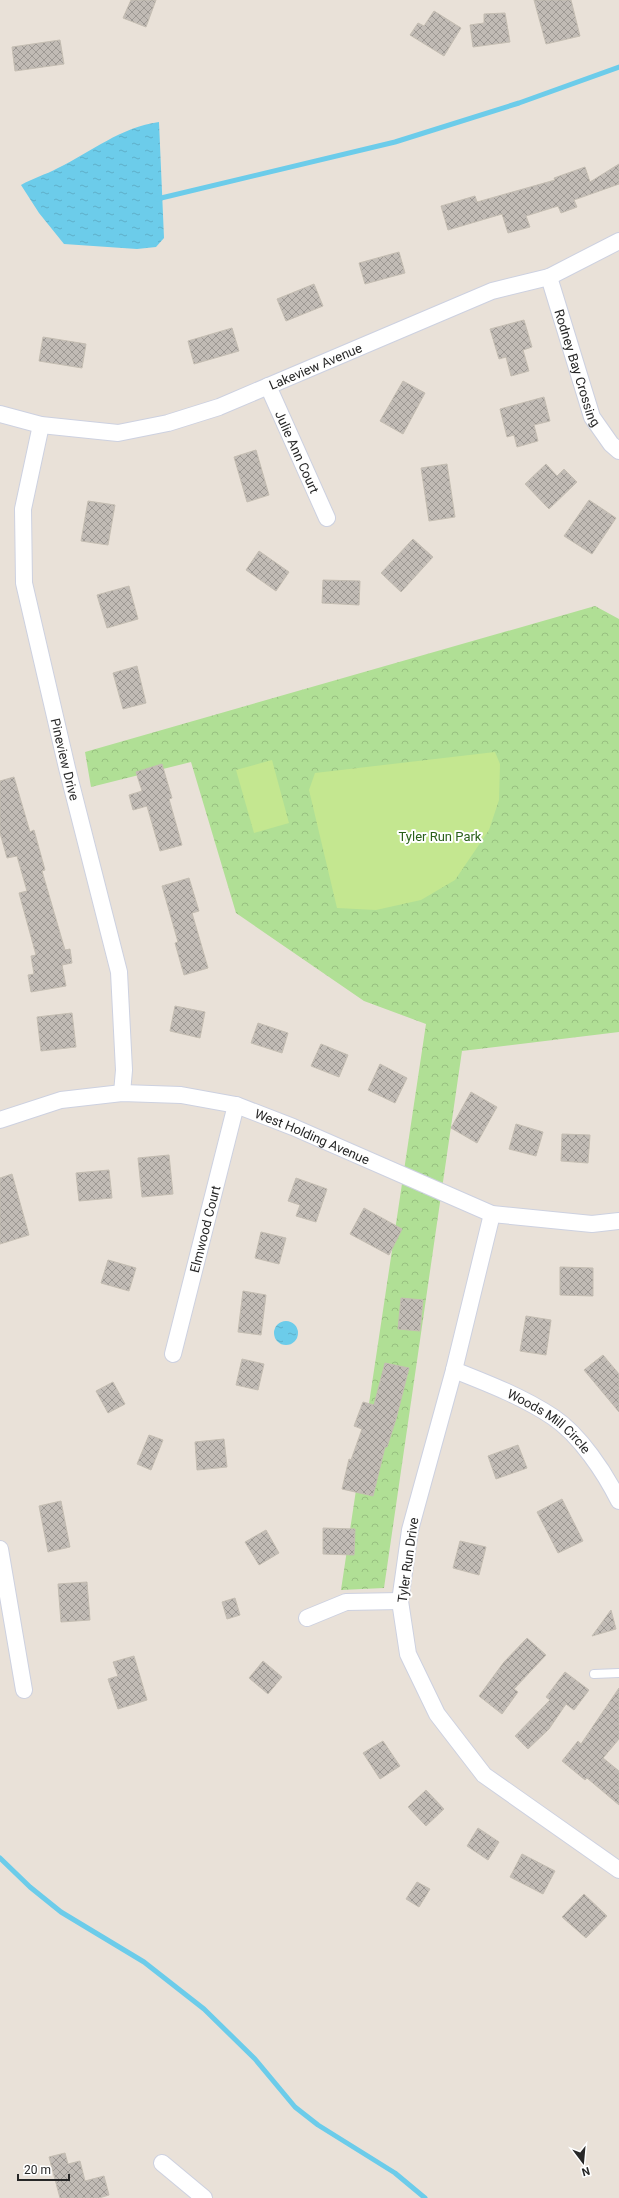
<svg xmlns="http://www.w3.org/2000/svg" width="619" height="2198" font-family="Roboto,sans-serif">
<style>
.park{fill:url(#park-crowns)}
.pitch{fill:#c4e790}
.water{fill:url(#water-ripples)}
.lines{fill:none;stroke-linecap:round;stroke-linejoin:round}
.stream{stroke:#6cccea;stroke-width:5}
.building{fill:url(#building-cross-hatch);stroke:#c4bdb2}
.lane-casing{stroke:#cdd1e0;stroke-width:10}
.street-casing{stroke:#cdd1e0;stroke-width:18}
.lane{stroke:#fff;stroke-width:8}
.street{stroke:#fff;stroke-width:16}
.labels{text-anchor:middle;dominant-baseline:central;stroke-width:4;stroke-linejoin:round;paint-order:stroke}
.street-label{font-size:13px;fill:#272727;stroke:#fff}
.park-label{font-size:13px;fill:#2a601a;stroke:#fff}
</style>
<defs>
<pattern id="park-crowns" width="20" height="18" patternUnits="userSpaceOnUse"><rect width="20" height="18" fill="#b0df95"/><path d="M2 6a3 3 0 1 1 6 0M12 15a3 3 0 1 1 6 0" fill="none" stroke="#97bf80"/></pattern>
<pattern id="water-ripples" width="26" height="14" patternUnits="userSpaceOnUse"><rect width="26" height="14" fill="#6cccea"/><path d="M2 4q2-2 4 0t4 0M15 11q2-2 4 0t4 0" fill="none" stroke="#5eafc9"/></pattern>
<pattern id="building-cross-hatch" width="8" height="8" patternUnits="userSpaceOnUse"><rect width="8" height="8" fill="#c1bbb5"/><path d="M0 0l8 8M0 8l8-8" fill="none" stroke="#9d9893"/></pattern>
</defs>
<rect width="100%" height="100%" fill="#e9e1d8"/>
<path class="park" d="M595,606L619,619V1032L462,1051L384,1588L341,1590L426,1024L364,1001L236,913L191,762L91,787L85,752Z"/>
<path class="pitch" d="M495,752L500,764L499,800L489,830L455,880L421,900L376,910L337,908L309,790L315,773Z
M272,760L289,823L254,833L236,770Z"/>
<path class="water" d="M159,122L164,238L156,247L137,249L64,244L39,213L21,185C33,178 45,175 58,168C91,152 121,127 159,122Z
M274 1333a12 12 0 1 1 24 0a12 12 0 1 1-24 0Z"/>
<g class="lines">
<path class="stream" d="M157,199L395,142L519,103L619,67
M0,1858L30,1887L61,1912L144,1962L204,2009L255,2059L295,2107L318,2125L395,2173L425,2198"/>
</g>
<path class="building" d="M131,0H156L146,27L123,18Z
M534,0H571L580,36L546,44Z
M434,11L461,28L444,56L410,35L418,23L424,26Z
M505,13L510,42L473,47L470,25L484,23V14Z
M60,40L64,64L15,71L12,47Z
M619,164V184L574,200L577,207L561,213L558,206L526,216L530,227L508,233L502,214L448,230L441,206L475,196L477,202L555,180L554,178L585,167L590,182Z
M399,252L405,273L365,284L359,263Z
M314,284L323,306L286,321L277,299Z
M524,320L532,347L523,350L529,371L511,376L506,357L499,359L490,329Z
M232,328L239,351L194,364L188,341Z
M43,337L86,344L82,368L39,361Z
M403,381L425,393L403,434L380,421Z
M544,397L550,421L534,425L538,441L517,447L514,435L507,437L500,409Z
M256,450L269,495L247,502L234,457Z
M447,464L455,517L429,521L421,468Z
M546,464L557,476L564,469L577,482L549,509L525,484Z
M589,500L616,518L592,554L564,536Z
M88,501L115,505L108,545L81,541Z
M413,539L433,557L401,592L381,573Z
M259,551L289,572L276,591L246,570Z
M323,580L360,581L359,605L322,603Z
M129,586L138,619L107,628L97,595Z
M137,666L146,703L123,709L113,673Z
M162,764L172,798L169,799L182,845L160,851L147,806L133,810L129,795L142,791L136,772Z
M14,777L30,832L34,830L45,870L42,871L65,950L70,949L72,963L62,965L66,986L31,992L28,975L34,974L31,956L36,955L19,893L27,891L17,856L7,858L0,833V781Z
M189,878L199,911L192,913L208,968L184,975L175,943L178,942L162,886Z
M175,1006L205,1012L200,1038L170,1031Z
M72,1013L76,1047L41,1051L37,1017Z
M258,1023L288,1033L282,1053L251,1043Z
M321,1044L348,1055L339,1077L311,1066Z
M380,1064L407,1078L395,1103L368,1090Z
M471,1092L497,1107L477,1143L451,1128Z
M516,1124L543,1132L536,1156L509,1149Z
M562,1134L590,1135L588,1163L561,1161Z
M169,1155L173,1194L142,1197L138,1158Z
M109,1170L112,1198L79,1201L76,1173Z
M12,1174L29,1235L0,1244V1178Z
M296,1178L327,1189L316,1222L296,1216L300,1205L288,1201Z
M364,1208L402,1229L389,1255L350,1234Z
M261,1232L286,1238L279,1264L255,1258Z
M108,1260L136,1268L129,1291L101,1283Z
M560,1267L593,1268V1296L560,1295Z
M243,1291L266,1295L261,1335L238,1332Z
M401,1298L423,1300L420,1331L398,1329Z
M526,1316L551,1320L546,1355L520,1351Z
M603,1355L619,1374V1412L584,1370Z
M242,1359L264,1364L258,1390L236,1385Z
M385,1363L409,1368L396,1419L387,1447H385L373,1496L342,1489L349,1459L351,1460L362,1429L354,1426L363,1402L374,1405Z
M113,1382L125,1404L108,1413L96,1391Z
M149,1435L163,1440L151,1470L137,1464Z
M224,1439L227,1467L197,1470L195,1442Z
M518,1445L527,1468L496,1479L488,1456Z
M562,1499L583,1541L558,1553L537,1512Z
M61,1501L70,1547L48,1552L39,1506Z
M323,1528L355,1529L354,1555L323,1554Z
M266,1530L279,1553L259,1565L245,1542Z
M460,1541L486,1547L479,1575L453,1568Z
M87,1582L90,1620L61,1622L58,1584Z
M235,1598L240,1615L227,1619L222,1602Z
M611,1610L616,1629L592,1636Z
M527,1638L546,1655L514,1689L518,1692L502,1714L479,1696L504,1662Z
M134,1656L147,1700L118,1709L108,1679L118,1676L113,1662Z
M263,1661L282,1677L268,1694L249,1678Z
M565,1672L589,1690L574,1710L566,1704L549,1729L528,1749L515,1736L550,1700L546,1697Z
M619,1688V1739L603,1758L619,1771V1805L587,1778L585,1780L562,1761L578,1741L581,1744Z
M383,1741L400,1766L380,1779L363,1753Z
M426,1790L444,1809L426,1826L408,1807Z
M478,1828L499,1842L488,1860L467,1846Z
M522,1854L555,1871L543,1894L510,1877Z
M417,1882L430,1889L419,1907L406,1899Z
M584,1894L607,1916L586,1938L562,1917Z
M65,2153L68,2164L80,2161L85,2181L104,2176L109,2195L99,2198H60L49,2157Z"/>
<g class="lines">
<defs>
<path id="lane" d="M594,1674L619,1673"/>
<g id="street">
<path id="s1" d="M549,277L592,417L611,444L619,451"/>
<path id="s2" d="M268,386L327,518"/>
<path id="s3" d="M0,414L41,425L118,433L168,423L219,407L492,291L549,277L619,241"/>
<path id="s4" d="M41,425L23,509L24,583L67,768L119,972L124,1070L122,1093"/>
<path id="s5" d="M0,1120L61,1100L122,1093L181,1095L236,1105L293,1127L492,1214L592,1224L619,1221"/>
<path d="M492,1214L454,1370L410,1530L400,1601L408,1654L437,1714L484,1775L619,1870"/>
<path id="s6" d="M173,1354L236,1105"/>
<path id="s7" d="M454,1370C487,1383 523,1397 553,1417C580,1435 605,1473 619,1501"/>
<path d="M0,1549L24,1690"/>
<path d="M307,1618L346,1602L400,1601"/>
<path d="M162,2163L204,2198"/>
</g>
</defs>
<use href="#lane" class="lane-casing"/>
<use href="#street" class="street-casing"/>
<use href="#lane" class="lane"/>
<use href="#street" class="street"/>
</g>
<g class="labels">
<g class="street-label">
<text stroke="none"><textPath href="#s3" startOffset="329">Lakeview Avenue</textPath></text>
<text stroke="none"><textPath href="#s1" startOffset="95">Rodney Bay Crossing</textPath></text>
<text stroke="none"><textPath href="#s2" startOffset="72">Julie Ann Court</textPath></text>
<text stroke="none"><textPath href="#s4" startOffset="341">Pineview Drive</textPath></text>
<text stroke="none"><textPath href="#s5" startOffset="323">West Holding Avenue</textPath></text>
<text stroke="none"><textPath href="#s6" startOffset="129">Elmwood Court</textPath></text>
<text stroke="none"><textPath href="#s7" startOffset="109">Woods Mill Circle</textPath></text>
<text transform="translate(408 1560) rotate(-82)">Tyler Run Drive</text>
</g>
<g class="park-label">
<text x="440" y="836">Tyler Run Park</text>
</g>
</g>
<g transform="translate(583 2162) rotate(164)" stroke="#ffffff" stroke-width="3" paint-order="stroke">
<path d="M0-3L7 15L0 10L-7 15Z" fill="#272727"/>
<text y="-6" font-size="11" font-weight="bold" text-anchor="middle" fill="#272727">N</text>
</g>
<path d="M18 2174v6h51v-6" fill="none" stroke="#272727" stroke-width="2"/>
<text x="24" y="2174" font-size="12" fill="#272727" stroke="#ffffff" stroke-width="3" paint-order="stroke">20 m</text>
</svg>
